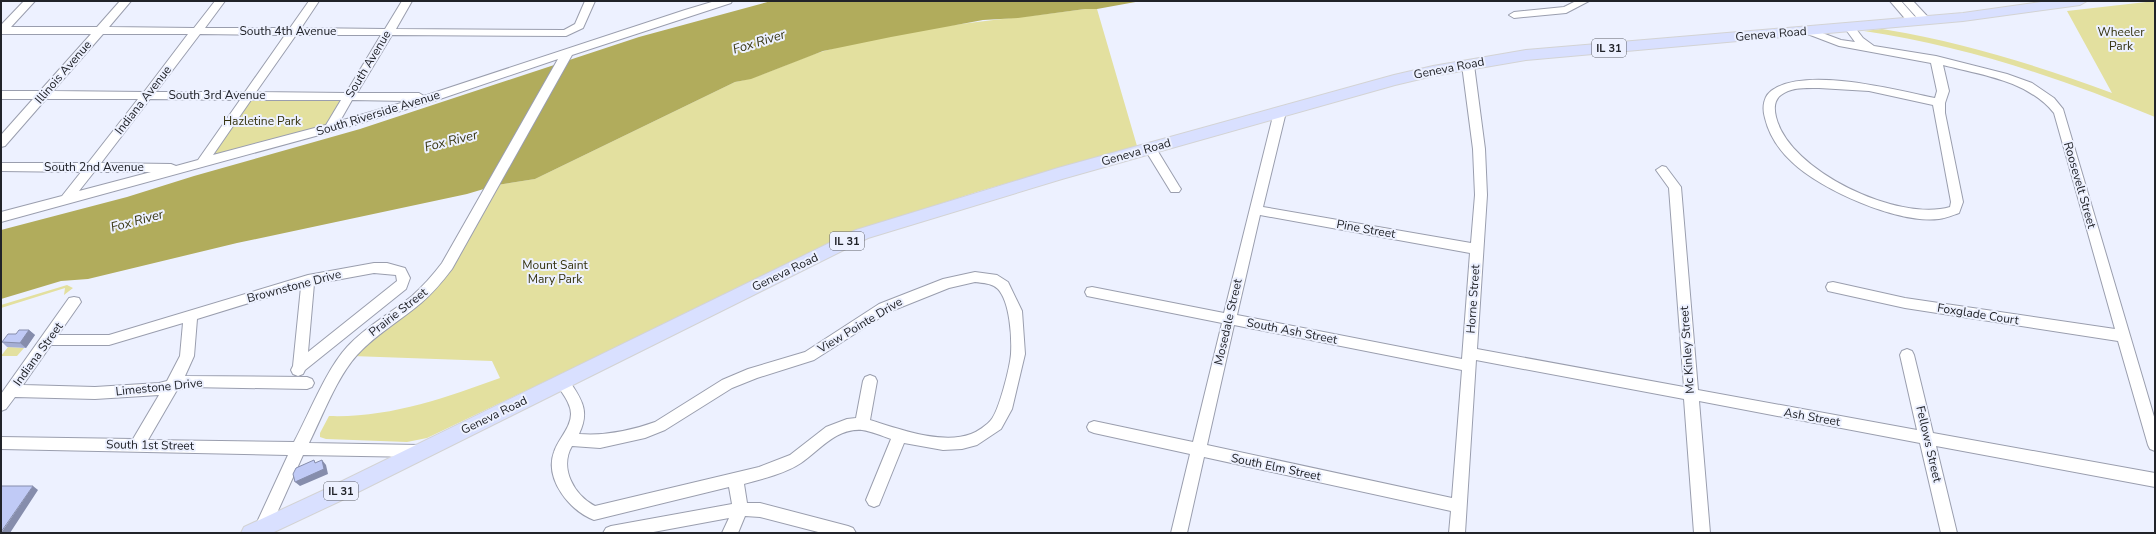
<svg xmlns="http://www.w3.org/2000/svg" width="2156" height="534" font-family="'Nunito Sans',sans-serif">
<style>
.green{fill:#e3e09f}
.water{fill:#b1ac5c}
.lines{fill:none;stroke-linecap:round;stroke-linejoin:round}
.minor-casing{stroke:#9a9eae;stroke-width:2}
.major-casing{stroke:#d3d3d4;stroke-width:2}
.minor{fill:#fff;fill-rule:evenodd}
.major{fill:#d9e0ff;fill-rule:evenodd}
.wall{fill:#a5aed4}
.shaded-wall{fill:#868dac}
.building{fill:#c0caf6;stroke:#868dac}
.labels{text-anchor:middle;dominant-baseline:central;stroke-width:4;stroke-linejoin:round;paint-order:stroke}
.shield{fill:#edf1ff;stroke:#5e6169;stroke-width:1}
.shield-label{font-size:11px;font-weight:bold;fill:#212329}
.street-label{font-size:12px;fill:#212329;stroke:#edf1ff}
.park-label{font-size:12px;fill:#34320e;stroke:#edf1ff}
.water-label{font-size:13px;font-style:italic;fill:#3a3814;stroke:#edf1ff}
</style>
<rect width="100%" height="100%" fill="#edf1ff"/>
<path class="green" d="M2155,1V117C2061,78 1965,46 1864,31L1882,29L1888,30C1965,43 2039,66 2112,93L2067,11Z
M1085,9H1097L1137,146L980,191L871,226L427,438L407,442L326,439L320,437V433L329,416C389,418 445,398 500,378L492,361L352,356L418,303L497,185L535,179L735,82C766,76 794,60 824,51C909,26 998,21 1085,9Z
M250,97L346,98L328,128L206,161Z
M67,285L73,288L64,295L65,288L1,308V305Z
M8,347L24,348L17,356H1Z"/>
<path class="water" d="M771,1H1141L1097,9H1085L1018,18L983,20L891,37L823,51L751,79L735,82L535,179L497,185L467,194L237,243L88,279L61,281L1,299V230L127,197L194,176L360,129L639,37Z"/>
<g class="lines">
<defs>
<path id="minor" d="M24,1H35L11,27H97L120,1H131L109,27L194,28L215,1H225L205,28H290L309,1H319L301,28L385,29L402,1H412L396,29L564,30L575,24L585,1H595L583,28L566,36L392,35L357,93H419L424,96L685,10L715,1H732L731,3L572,55L452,269C442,282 433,293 421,303C400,321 376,334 357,355C337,377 323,415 309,443L419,445L424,447L426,451L424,455L419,457L303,455L268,533H252L288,455L1,449V437L133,439L159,395L95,399L15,397L6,409L1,411V394L69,298L74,297L79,298L81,302L58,335H109L308,275L374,263H387L405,268L410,278L406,289L305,370L303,374L298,376L293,374L291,370L293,366L301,287L197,319L194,356L185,376L307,377L312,379L314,383L312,387L307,389L188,387L177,390L148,440L294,442C309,414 326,370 347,347C366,326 390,314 412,296C423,286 433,275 442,263L558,59L437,100L334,131L1,222V212L62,196L81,172L1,171V163H88L138,99H46L5,146L1,147V135L33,99H1V91H40L91,34H1V25ZM103,34H188L144,92L53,91ZM200,34L285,35L245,92H156ZM296,35H381L346,93L256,92ZM150,99L240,100L198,160L176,166L171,164L101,163ZM251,100H341L326,125L213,155ZM352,100L408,101L340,121ZM94,172H151L79,191ZM374,273L396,275L397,281L308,352L314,284ZM183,323L180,356L167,381L159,383L95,387L23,385L51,345H109Z
M1576,1H1589L1566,13L1514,18L1509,15L1514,12L1564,7Z
M1890,1H1901L1916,18L1917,20L1916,22H1908Z
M1902,1H1913L1928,17L1929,19L1928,21H1920Z
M1849,24L1853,25L1863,38L1874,46L1936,56L2007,74L2032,83L2054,98L2063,109L2155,420V451L2150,449L2148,445L2118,341L1905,308L1828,291L1826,287L1828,283L1833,282L1905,298L2115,329L2054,113C2027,80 1981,75 1943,65L1949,91L1945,103V113L1963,202L1959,213C1953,215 1946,218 1939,219C1898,224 1821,190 1792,162C1779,150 1769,135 1765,118C1762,108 1763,95 1774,89C1809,67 1896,90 1935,98L1937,91L1931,63L1839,46L1805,33L1804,31L1809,28L1841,40L1855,42L1844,27ZM1819,88L1869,91L1933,105L1951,202L1950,207C1898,222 1789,171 1776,117C1774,109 1774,100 1781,95C1791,87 1806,88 1819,88Z
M1468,61L1474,65L1485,149L1487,195L1477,349L1684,387L1669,188L1656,170L1662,166L1666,167L1681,187L1698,390L1917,430L1900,355L1902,351L1907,349L1912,351L1914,355L1933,433L2155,473V487L1936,446L1957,533H1941L1920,443L1699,401L1710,533H1694L1684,399L1476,360L1465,533H1449L1451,511L1204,457L1187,533H1171L1190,454L1094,433L1089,431L1087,427L1089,423L1094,421L1193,442L1222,323L1087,296L1085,292L1087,288L1092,287L1224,313L1274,112L1280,108L1286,112L1263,207L1471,243L1475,195L1473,149L1462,65ZM1260,215L1470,253L1462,359L1237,315ZM1234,325L1462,370L1452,498L1207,445Z
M1150,144L1154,145L1179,186L1181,189L1179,192H1171L1144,148Z
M975,272L997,275L1008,282L1022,311L1025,354L1012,409L1001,429L977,445L962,449L943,450L904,443L879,505L874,507L869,505L866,500L891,439C882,436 871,431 862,430C836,428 820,450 801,463C786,473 763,479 744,484L747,503H760L848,526L853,528L856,533H822L760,517L745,516L738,533H722L729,518L648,533H603L606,528L611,526L732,504L729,487L594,520C570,511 544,479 554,452C558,439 571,428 571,414C571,402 560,391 555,381L557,377L562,375L567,377C580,398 591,409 579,434C605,436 630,431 655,422L722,380L748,369L805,352L879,304L943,279ZM975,282C983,283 992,283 998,289C1010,302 1012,337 1011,354C1010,367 999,411 991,420C987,425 977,432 971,434C942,445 899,429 870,420L877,381L875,377L870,375L865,377L863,381L856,418L847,419L826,427L790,455L759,467L595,506C574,495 559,468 572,446L600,448L645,438L665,430L732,388L757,378L814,360L889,312L949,288Z"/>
<path id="major" d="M2049,1H2087L2080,5L1963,21L1526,60L1433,76L1395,85L1062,179L868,238L338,502L272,533H241L244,527L324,490L856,230L1058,168L1394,75L1433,66L1526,50L1963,13Z"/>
</defs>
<use href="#minor" class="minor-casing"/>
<use href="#major" class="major-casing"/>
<use href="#minor" class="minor"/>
<use href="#major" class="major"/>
</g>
<path class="wall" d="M29,330L35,335L26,348L7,347L2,342L16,334Z"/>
<path class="shaded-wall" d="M29,330L35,335L26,348L20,343Z
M322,460L326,465L328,474L300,486L295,482Z
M33,486L38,490L10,533H1Z"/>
<path class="building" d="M19,330H29L20,343L2,342L8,334H16Z
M314,460L315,463L322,460L324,469L295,482L293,474L296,468Z
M1,486H33L1,532Z"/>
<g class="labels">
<g class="shield">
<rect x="1592" y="39" width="34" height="18" rx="3"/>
<rect x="830" y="232" width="34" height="18" rx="3"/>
<rect x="324" y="482" width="34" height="18" rx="3"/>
</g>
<g class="shield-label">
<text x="1609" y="48">IL 31</text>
<text x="847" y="241">IL 31</text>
<text x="341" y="491">IL 31</text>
</g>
<g class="street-label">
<text x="288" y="31">South 4th Avenue</text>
<text transform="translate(1771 34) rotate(-5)">Geneva Road</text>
<text transform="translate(368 64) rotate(-59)">South Avenue</text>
<text transform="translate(1449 68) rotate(-11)">Geneva Road</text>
<text transform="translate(63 72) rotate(-49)">Illinois Avenue</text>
<text x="217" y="95">South 3rd Avenue</text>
<text transform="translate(143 100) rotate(-52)">Indiana Avenue</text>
<text transform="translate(378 113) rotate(-17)">South Riverside Avenue</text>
<text transform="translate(1136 152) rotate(-16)">Geneva Road</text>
<text x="94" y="167">South 2nd Avenue</text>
<text transform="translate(2080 185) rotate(74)">Roosevelt Street</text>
<text transform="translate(1366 229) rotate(10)">Pine Street</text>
<text transform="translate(785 272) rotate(-26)">Geneva Road</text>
<text transform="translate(294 286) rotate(-15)">Brownstone Drive</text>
<text transform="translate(1473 299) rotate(-86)">Horne Street</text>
<text transform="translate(398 312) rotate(-38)">Prairie Street</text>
<text transform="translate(1978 314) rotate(9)">Foxglade Court</text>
<text transform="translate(1228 322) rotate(-77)">Mosedale Street</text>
<text transform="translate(860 325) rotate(-31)">View Pointe Drive</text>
<text transform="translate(1292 331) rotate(11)">South Ash Street</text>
<text transform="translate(1687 350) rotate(-94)">Mc Kinley Street</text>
<text transform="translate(38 354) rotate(-54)">Indiana Street</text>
<text transform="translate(159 387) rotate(-6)">Limestone Drive</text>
<text transform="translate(494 415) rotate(-26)">Geneva Road</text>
<text transform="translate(1812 417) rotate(10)">Ash Street</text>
<text transform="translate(1929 444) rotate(77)">Fellows Street</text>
<text transform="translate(150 445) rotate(1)">South 1st Street</text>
<text transform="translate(1276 467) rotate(12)">South Elm Street</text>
</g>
<g class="park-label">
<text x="2121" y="32">Wheeler<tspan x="2121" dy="14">Park</tspan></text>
<text x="262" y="121">Hazletine Park</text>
<text x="555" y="265">Mount Saint<tspan x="555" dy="14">Mary Park</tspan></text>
</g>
<g class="water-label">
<text transform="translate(759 42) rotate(-17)">Fox River</text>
<text transform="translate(451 141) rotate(-14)">Fox River</text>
<text transform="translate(137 221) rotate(-15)">Fox River</text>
</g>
</g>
<rect width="2156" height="534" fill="none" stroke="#212329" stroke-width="4"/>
</svg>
